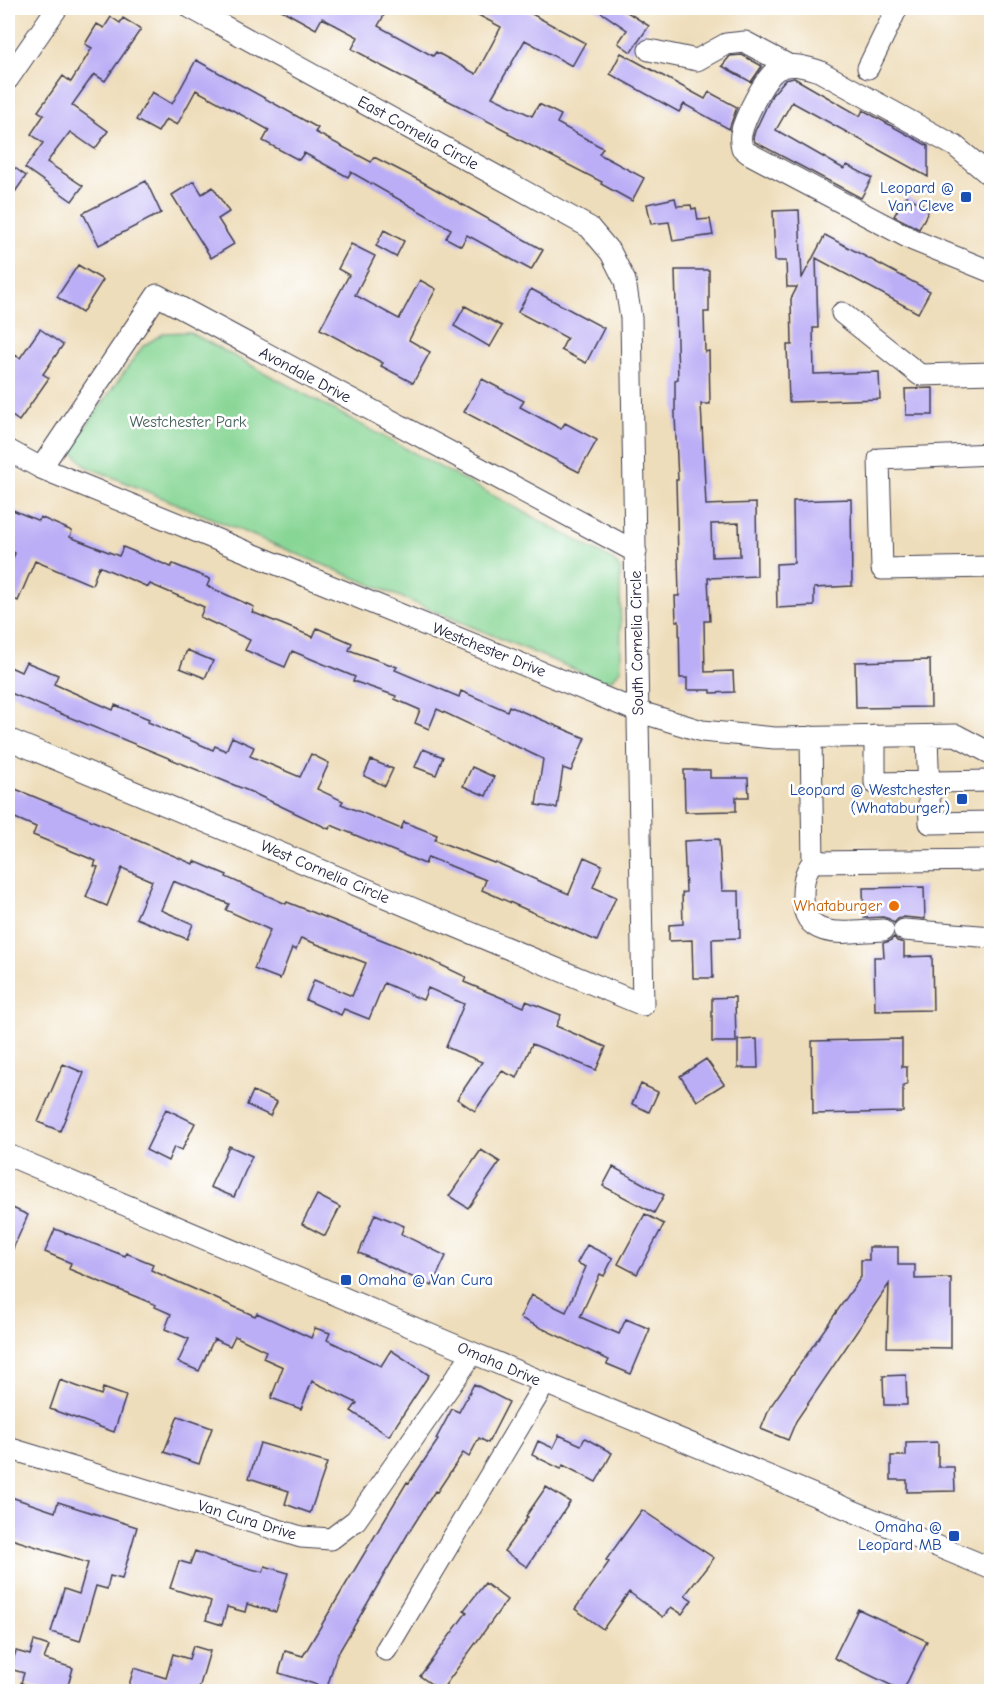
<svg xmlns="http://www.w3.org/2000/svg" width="999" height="1699" font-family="'Comic Neue',sans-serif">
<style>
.green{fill:#88d695;stroke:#557c68;stroke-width:1.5}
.building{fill:#bbaef6;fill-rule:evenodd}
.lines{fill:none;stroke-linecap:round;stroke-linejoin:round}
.minor-casing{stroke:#413e4e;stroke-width:23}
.minor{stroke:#fff;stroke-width:21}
.transit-dot{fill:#1a4fb4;stroke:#fff;stroke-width:2}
.food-dot{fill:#e8710a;stroke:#fff;stroke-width:2}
.labels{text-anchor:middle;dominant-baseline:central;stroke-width:5;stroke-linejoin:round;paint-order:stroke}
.street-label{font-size:16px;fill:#22223b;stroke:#fff}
.transit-label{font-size:16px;fill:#164399;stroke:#fff;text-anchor:end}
.park-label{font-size:16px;fill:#46615a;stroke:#fff}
.food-label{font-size:16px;fill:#c56008;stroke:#fff;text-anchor:end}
</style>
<rect width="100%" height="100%" fill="#fff"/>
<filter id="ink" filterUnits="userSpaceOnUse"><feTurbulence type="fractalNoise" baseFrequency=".0167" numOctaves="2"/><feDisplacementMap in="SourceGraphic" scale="12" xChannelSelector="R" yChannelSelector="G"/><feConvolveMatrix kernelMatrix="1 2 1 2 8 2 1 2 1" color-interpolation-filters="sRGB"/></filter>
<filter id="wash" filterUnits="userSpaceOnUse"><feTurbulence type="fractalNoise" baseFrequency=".008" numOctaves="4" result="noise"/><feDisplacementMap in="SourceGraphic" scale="24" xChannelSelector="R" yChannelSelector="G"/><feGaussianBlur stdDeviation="1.35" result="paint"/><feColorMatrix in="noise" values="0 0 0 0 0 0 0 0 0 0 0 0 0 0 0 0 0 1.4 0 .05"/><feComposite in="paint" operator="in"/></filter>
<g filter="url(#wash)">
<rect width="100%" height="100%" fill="#eeddba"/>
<path class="green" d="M189,332L613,560L620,569L621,670L611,680H600L86,466L73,452L76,440L143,346L164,333Z"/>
<g id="blocks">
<path class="building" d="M278,8H388L378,26L433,56L436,52L476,74L501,27L465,8H521L585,43L572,66L525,40L492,97L532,116L539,104L561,115L557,123L603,148L599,154L644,178L632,201L601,184L602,182L508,134L509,132L368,59L369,58L352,49L358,37L322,18L316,29Z
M595,8H621L649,26L631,52L618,43L627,30Z
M111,17L120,23L123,18L141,29L105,81L94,74L72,105L108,131L95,149L70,132L47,162L83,186L72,201L25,168L43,143L31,134L44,115L38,111L63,76L71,82L92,48L85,44L97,24L104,28Z
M621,53L705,99L709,92L737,107L729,129L684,104L679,112L610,74Z
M742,55L762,66L751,82L722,66L730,56Z
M196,60L318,128L315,132L371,162L374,157L419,180L543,250L531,270L467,235L461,246L446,238L451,229L351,172L348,177L304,153L299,160L263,141L269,130L196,90L177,125L166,119L158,132L136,120L152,92L172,104Z
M794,78L860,116L863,110L928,146V177L792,102L776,130L844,169L847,165L872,178L861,198L755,142L753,138L755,131L772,95L785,80Z
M8,163L26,176L8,202Z
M146,181L161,213L99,245L83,213Z
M194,181L202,194L213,187L229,212L218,219L234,244L211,258L172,195Z
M906,196L930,208L919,229L894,216Z
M675,198L677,206L691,205L692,209L696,208L698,220L710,219L713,235L673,241L669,222L651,224L647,204Z
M799,210L802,278L825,235L930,291L918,313L816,258L818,328H813L814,374L879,372L880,399L789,402L787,345H792L791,299L797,287H787L786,261H775L773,211Z
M384,230L404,241L396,257L376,246Z
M351,244L375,256L355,295L399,319L420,280L436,289L409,340L430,352L413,383L381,366L383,363L320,329L349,275L338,269Z
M78,265L103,280L82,313L57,297Z
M675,270H709V312H704L705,352L709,351L710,404H701L706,505L756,503L757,576L708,578L710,621H704L705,672L733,671L734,692L711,693V690H687V678H680L679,621H676L675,596H679L676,480H678L675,416V380L678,379ZM739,523L740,556L712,557L711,524Z
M531,289L604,328L586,363L561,350L567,338L518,312Z
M465,306L502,326L490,347L454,326Z
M40,329L63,345L43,374L49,378L19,421L8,413V367L15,355L20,358Z
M482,379L524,401L520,407L561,429L565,423L597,440L579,472L464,412Z
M933,388V415H906L905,389Z
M851,499L852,586L814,588V606L777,608L776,564L794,563L793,501Z
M8,508L39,521L40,517L72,531L70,537L119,556L123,547L171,567L173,564L210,579L207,586L254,607L252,612L313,637L317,628L352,643L349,650L397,667L395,670L459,697L461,691L507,711L509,706L585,738L571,771L563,768L557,808L536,805L543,759L437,709L429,729L415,723L420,710L395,699L396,696L353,681L355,677L292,651L285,667L245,650L250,640L200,617L204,607L150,584L148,587L99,566L92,585L35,561L18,601L8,596V571L15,553L8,549Z
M187,650L213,661L205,678L180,668Z
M930,660L931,707L856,708L855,662Z
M26,662L58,675L54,684L113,710L115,705L149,719L148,722L213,750L215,746L226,751L232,737L254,747L250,756L300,777L311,754L329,763L317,789L343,801L341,804L401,829L404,822L437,835L435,840L494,863L495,862L569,894L584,857L602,865L593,887L616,897L597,941L482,890L486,880L428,857L425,864L331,825L329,829L251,792L8,692V666L21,672Z
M423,749L443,757L436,775L415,767Z
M371,760L393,769L385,786L364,776Z
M472,767L494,777L486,796L463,786Z
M684,770H710V778H748L749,797H736V811L685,812Z
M13,788L132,837V838L193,864L194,861L227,875L226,877L286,904L287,902L420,955L466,977L464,982L524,1007L526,1001L561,1015L556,1026L606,1047L596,1070L532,1044L517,1078L502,1071L475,1111L457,1099L482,1062L446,1047L464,1004L428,988L423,1000L384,983L369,1019L344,1009L341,1015L306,1000L314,980L352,996L366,963L301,938L296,950L292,948L280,979L254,969L270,930L226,910L229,904L173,881L161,910L193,924L187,939L136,918L152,881L122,868L107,906L86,897L98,867L94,866L96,861L33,835L36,827L8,815V802Z
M719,839L722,891H739L740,938L712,939L713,978H693L692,940L669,941V925L683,924L682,893L686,892L684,841Z
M924,887L925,919L904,917L898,919L894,923L889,919L883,917L864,918L863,888Z
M894,937L897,941L904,943V957L932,956L933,1010L875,1011L874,957H884L883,943L890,941Z
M735,997L736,1042H712V998Z
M757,1039L758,1068H738V1040Z
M902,1039V1067H907V1084L903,1085V1112L813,1114L812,1041Z
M706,1059L724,1084L697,1101L680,1076Z
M63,1064L84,1073L60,1131L38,1122Z
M641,1084L658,1092L649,1112L632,1104Z
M253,1091L277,1102L270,1116L247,1105Z
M166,1109L195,1123L182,1150L174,1147L168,1161L146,1150Z
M229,1146L252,1156L234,1197L210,1187Z
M481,1150L500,1162L468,1208L449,1196Z
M613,1167L664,1195L654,1213L603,1186Z
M317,1195L340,1207L325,1236L302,1224Z
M8,1206L28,1215L8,1260Z
M375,1214L404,1226L401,1234L446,1256L432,1286L359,1253Z
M645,1214L664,1224L637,1274L618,1264Z
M55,1229L125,1256L126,1253L153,1264L151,1270L255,1316L257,1313L311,1338L315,1328L330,1333L327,1340L381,1366L391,1350L429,1375L389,1436L351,1411L357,1403L312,1381L301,1409L271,1398L283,1367L263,1358L266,1351L235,1336L230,1346L214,1339L199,1371L178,1362L189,1339L165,1329L171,1314L155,1307L156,1305L69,1269L71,1263L45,1252Z
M587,1245L613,1258L604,1276L600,1274L580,1317L619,1334L626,1319L650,1329L631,1374L607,1364L609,1360L520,1318L531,1295L566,1312L586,1267L577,1263Z
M869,1247H898V1265H915V1279L951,1278V1348L887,1347L889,1284L796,1421L788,1440L761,1429L770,1407L861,1277V1260H869Z
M906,1375L907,1405H884L883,1376Z
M60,1380L101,1395L103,1388L126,1396L114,1432L50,1409Z
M474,1384L509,1402L488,1443L479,1438L469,1457L463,1453L437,1492L435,1491L409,1532L336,1657L327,1688L279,1673L285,1651L303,1656L407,1482L409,1483L438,1440L436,1439L452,1409L459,1412Z
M178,1416L212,1428L199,1464L164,1452Z
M559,1435L581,1445L585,1438L612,1453L596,1482L563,1465L561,1469L532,1455L538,1441L553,1448Z
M938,1442V1467H954L955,1491L907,1492V1480H891V1456H906V1443Z
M260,1443L327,1463L310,1513L285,1504L289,1491L249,1478Z
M546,1487L570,1502L527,1567L504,1551L528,1517L526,1516Z
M8,1496L55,1512L58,1502L137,1527L122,1579L110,1576L107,1589L96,1586L80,1641L51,1632L64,1589L79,1594L88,1563L8,1538Z
M642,1510L714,1558L685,1595L692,1600L682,1614L671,1607L663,1617L629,1592L603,1629L575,1609L609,1562L606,1560Z
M195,1551L218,1560L263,1572L265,1566L288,1573L276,1612L247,1604L245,1612L227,1607L222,1625L206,1620L211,1601L170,1588L179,1561L190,1564Z
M485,1583L507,1600L441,1691L420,1676L467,1612L464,1610Z
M858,1609L927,1641L903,1691L834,1658Z
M34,1641L49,1646L44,1659L73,1668L66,1692H48L21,1683L24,1673L10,1669L16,1651L30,1655Z
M193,1646L210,1651L198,1692H127L134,1668L166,1678L173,1654L189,1659Z"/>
</g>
</g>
<g filter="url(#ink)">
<use href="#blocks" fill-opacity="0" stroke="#413e4e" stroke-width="1.5"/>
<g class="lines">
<defs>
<path id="minor" d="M649,50L697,60L726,44L745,42L788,65
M868,68L897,8
M8,79L57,8
M992,177L955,146L819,71C805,67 792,62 778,69C765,76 744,119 741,134C740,139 741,144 742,148L748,153L913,240L992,272
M842,313L920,375L992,373
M8,450L41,468L637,711L702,731L775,738L956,735L992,754
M992,454L879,459L882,569L992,567
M41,468L157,295L636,552
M875,736V783L992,781
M927,736L930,823L992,822
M811,737L813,862L992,860
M8,739L643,1005L631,318L625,281L611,253L589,227L191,8
M813,862C804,872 803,884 803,897C803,944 850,931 883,930
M904,930L992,937
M8,1155L473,1353L992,1569
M8,1448L301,1537L331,1539L356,1520L473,1353
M386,1650L545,1383"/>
</defs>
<use href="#minor" class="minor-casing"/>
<use href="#minor" class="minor"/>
</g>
</g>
<g class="transit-dot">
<rect x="960" y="191" width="12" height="12" rx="3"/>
<rect x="956" y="793" width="12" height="12" rx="3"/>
<rect x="340" y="1274" width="12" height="12" rx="3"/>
<rect x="948" y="1530" width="12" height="12" rx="3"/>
</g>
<circle class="food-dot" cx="894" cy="906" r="6"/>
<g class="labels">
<g class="street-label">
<text transform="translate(418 133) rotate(29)">East Cornelia Circle</text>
<text transform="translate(305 375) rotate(28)">Avondale Drive</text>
<text transform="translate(637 643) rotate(-91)">South Cornelia Circle</text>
<text transform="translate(489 650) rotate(22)">Westchester Drive</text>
<text transform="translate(325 872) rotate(23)">West Cornelia Circle</text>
<text transform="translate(499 1364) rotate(23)">Omaha Drive</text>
<text transform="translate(247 1520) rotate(17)">Van Cura Drive</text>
</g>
<g class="transit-label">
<text x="954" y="188">Leopard @<tspan x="954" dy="18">Van Cleve</tspan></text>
<text x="950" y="790">Leopard @ Westchester<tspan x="950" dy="18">(Whataburger)</tspan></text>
<text x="358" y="1280" text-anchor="start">Omaha @ Van Cura</text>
<text x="942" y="1527">Omaha @<tspan x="942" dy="18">Leopard MB</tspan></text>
</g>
<g class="park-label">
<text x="188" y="422">Westchester Park</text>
</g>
<g class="food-label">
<text x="882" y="906">Whataburger</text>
</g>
</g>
<rect width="999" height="1699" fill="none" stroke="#fff" stroke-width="30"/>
</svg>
